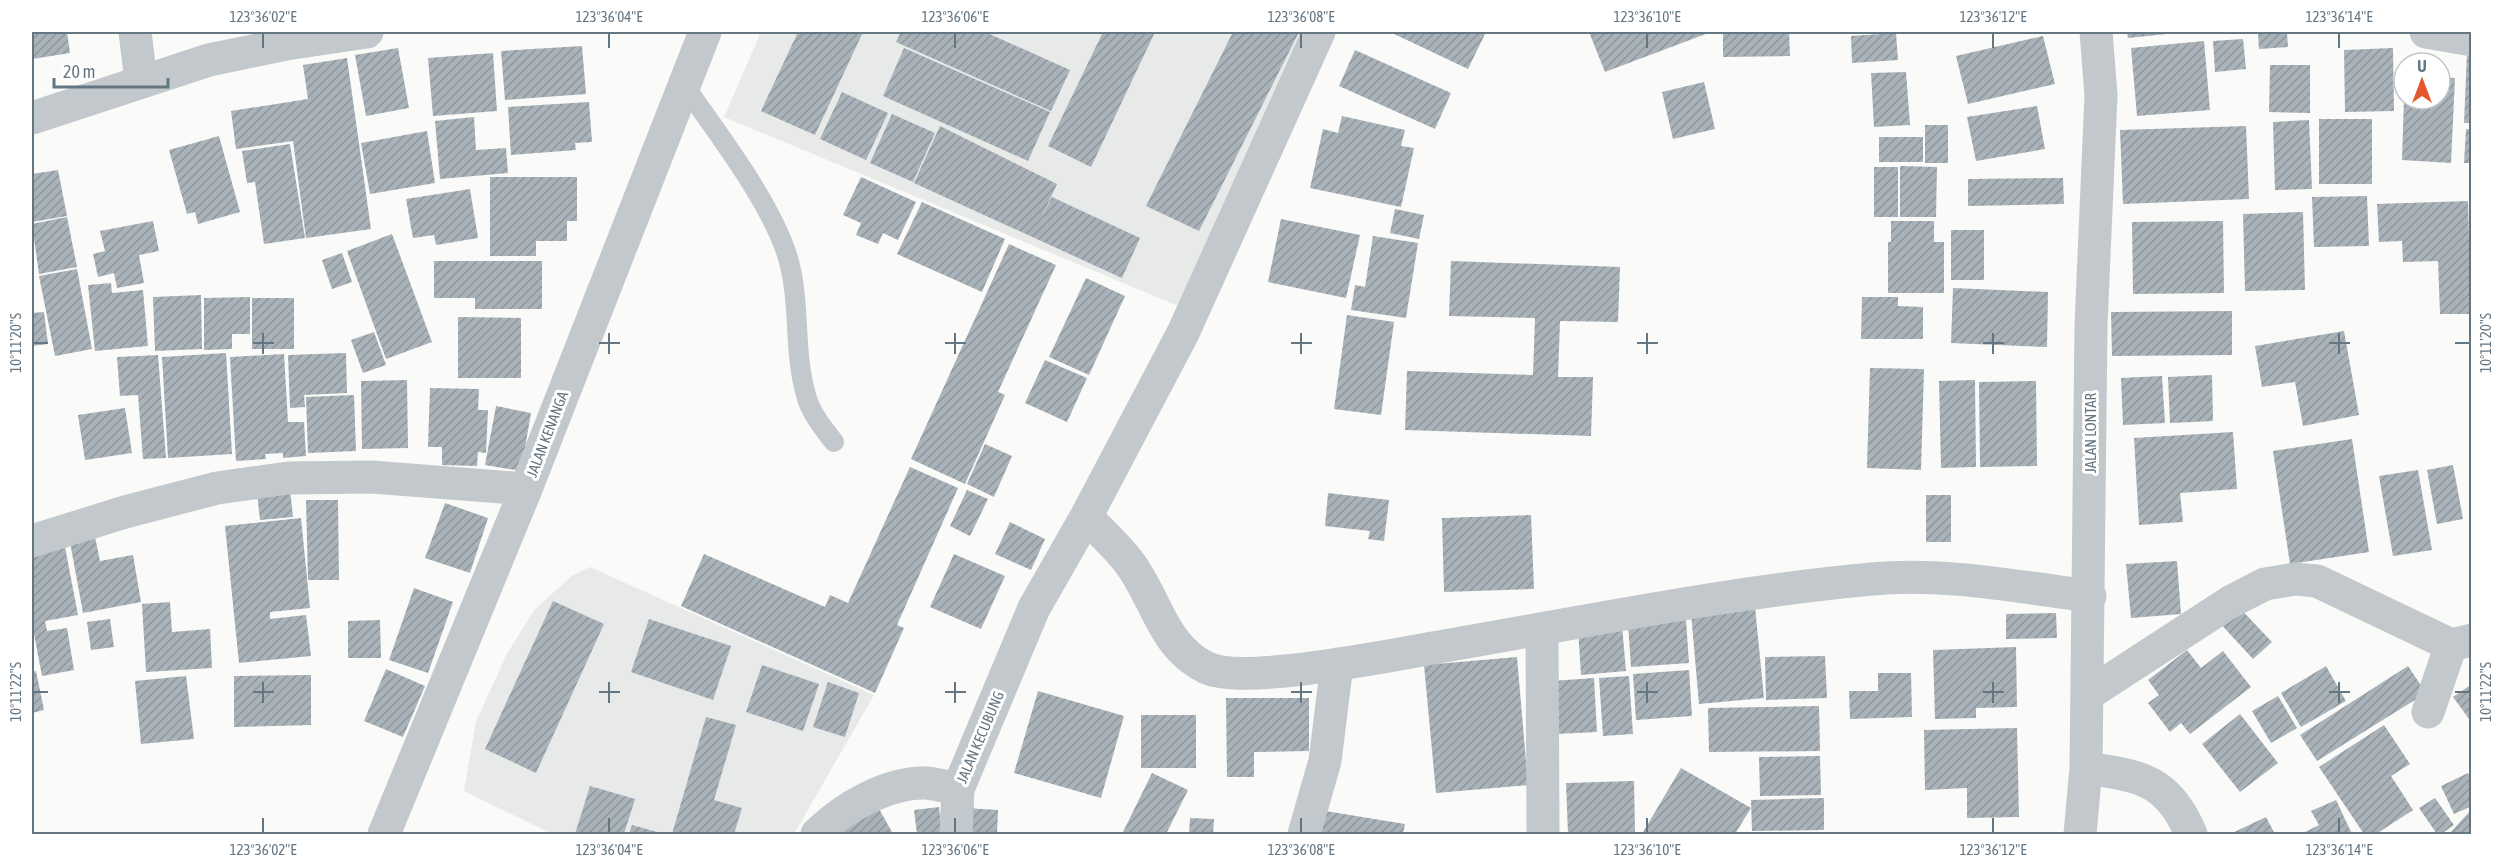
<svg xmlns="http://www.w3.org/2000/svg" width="2503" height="866" font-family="'Asap Condensed',sans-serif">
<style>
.built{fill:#e8e9e9}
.building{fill:url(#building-hatch)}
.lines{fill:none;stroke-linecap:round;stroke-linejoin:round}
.service{stroke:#c3c8cc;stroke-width:20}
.minor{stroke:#c3c8cc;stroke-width:33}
.ticks{fill:none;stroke:#657683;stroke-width:2}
.labels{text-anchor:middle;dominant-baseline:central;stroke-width:6;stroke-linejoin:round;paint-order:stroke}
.street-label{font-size:15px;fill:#657683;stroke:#fff}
.neatline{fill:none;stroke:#657683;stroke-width:2}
.ticks-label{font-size:15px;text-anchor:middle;fill:#657683}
</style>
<defs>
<pattern id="building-hatch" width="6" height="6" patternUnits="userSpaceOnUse" patternTransform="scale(1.5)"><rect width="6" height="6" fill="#aab3b9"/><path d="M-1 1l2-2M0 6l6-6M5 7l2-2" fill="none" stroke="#8e969c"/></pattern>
</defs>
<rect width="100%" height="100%" fill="#fafaf8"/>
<path class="built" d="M761,32H1306L1188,310L724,117Z
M590,567L874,695L794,834H552L464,791L476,721L507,654L534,610L573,575Z"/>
<path class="building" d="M32,32H67L70,53L32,59Z
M798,32H863L815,135L761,111Z
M901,32H985L1070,70L1051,111L896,42Z
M1103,32H1155L1091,167L1048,146Z
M1233,32H1299L1199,231L1146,206Z
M1390,32H1486L1468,69Z
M1589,32H1711L1605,72Z
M1723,32H1789L1790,56L1723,57Z
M2127,32H2176V33L2128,38Z
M2287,32L2288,47L2259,49L2258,33Z
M1896,33L1898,60L1852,63L1851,36Z
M2043,36L2055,84L1968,104L1956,56Z
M2243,39L2246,69L2215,72L2213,41Z
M2204,41L2210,110L2137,116L2131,48Z
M582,46L586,94L505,100L501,51Z
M398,48L409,108L366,116L355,55Z
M904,48L1050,112L1028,161L883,96Z
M2393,48L2394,111L2345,112L2344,50Z
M1355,50L1451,93L1435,129L1339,86Z
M493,53L497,111L433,116L428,58Z
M2467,53L2472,54V123H2464Z
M347,58L371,229L306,238L293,141L236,149L231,111L308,99L303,65Z
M2270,65H2310V113L2269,112Z
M1906,72L1910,125L1874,127L1871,73Z
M2440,77L2455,78L2451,163L2402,160L2404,99H2440Z
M1704,82L1715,129L1673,139L1662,92Z
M842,92L888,113L866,160L820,139Z
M589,102L592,142L575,143L576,150L511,155L508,107Z
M2037,106L2045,149L1976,161L1967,117Z
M892,114L935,133L913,182L870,163Z
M1342,116L1405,130L1401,146L1414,148L1401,207L1310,188L1323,129L1338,133Z
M474,117L476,150L506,148L508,173L440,179L435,121Z
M2319,119H2372V184H2319Z
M2309,120L2312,189L2275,190L2273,122Z
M1925,125H1948V163H1925Z
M940,126L1057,184L1040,221L1052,197L1140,238L1122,278L914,183Z
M2246,126L2249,199L2123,204L2120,130Z
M2466,129L2472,130V163H2464Z
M427,131L435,183L370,194L361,143Z
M219,136L240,212L198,224L195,212L187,214L169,150Z
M1879,137H1923V162H1879Z
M290,144L305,238L264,244L255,182L247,183L242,151Z
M1900,166L1937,167L1936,217H1900Z
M1874,167H1898V217H1874Z
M58,170L67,216L32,222V174Z
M490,177H577V221H567V241H536V256H490Z
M861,177L916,202L898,240L883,233L878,244L856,235L861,223L843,215Z
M2063,178L2064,204L1968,206V179Z
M470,189L478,238L436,245L434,235L413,238L406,199Z
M2367,196L2369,246L2314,247L2312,197Z
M2468,201L2471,314H2440L2438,261L2403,262L2402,241L2379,242L2377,204Z
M922,202L1005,239L982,292L897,254Z
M1395,209L1424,215L1419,239L1390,233Z
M2303,212L2305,290L2245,291L2243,214Z
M67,217L77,267L39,274L32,224Z
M1281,219L1360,235L1346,298L1268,282Z
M153,221L159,251L139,255L144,283L117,288L114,273L98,277L93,254L105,251L100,231Z
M1891,221H1934V242H1944V293H1888V242H1891Z
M2223,221L2224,293L2133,294L2132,222Z
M1951,230H1984V280H1951Z
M392,234L432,342L386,359L347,251Z
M1373,236L1418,243L1406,318L1351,310L1355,285L1365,287Z
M1009,244L1056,265L998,392L1005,395L965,484L911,459Z
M342,253L352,282L332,289L322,260Z
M434,261H542V309H475V298H434Z
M1451,261L1620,267L1618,322L1560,321L1558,377H1593L1591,436L1405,430L1407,371L1533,375L1535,318L1449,316Z
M77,269L92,349L55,356L39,276Z
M1086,278L1125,296L1089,375L1049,357Z
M111,283L112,293L143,290L148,346L95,351L88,285Z
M1953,288L2048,292L2047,347L1951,343Z
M201,295L202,349L155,351L153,297Z
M250,297V334H232V349L204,350V298Z
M1862,297H1898V306L1923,307V339H1861Z
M252,298H294V349H252Z
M2232,311V355L2112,356L2111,312Z
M44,312L48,344L32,346V313Z
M1347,315L1394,322L1381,415L1334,409Z
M458,317L521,318V378H458Z
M2344,331L2359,415L2303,426L2295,382L2262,387L2255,346Z
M374,332L386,365L363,373L351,340Z
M226,353L232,454L168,458L162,357Z
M346,353L347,393L304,395L305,407L290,408L288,355Z
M284,354L288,422H304L306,456L283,458V453L265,454L266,459L236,461L230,357Z
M158,355L166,458L143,459L138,395L120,396L117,357Z
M1045,360L1087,378L1067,422L1025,403Z
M1870,368L1924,369L1921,470L1867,468Z
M2212,375L2213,421L2170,423L2168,377Z
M2162,376L2165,423L2123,425L2121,378Z
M407,380L408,448L362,449L361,381Z
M1975,380L1976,467L1941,468L1939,381Z
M2036,381L2037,466L1980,467L1979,382Z
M430,388L479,389L478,410H488L486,453L478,452L477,466L442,465V447H428Z
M354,395L356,451L308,453L306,397Z
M496,406L531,413L521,471L485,465Z
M125,408L132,453L85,460L78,415Z
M2233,432L2237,489L2180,493L2183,522L2139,525L2134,438Z
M2352,439L2369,552L2290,564L2273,451Z
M985,444L1012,456L994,497L967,484Z
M2453,465L2463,519L2437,524L2427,470Z
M910,467L958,488L897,625L904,628L875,693L681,606L704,554L825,607L830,595L848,603Z
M2418,470L2432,550L2393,556L2379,476Z
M290,490L293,517L260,520L257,493Z
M967,490L988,499L970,536L950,526Z
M1328,493L1389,500L1384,541L1368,539L1370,531L1325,526Z
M1926,495H1951V542H1926Z
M306,500H338L339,580H308Z
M445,503L488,518L470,573L425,558Z
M1531,515L1534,589L1444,592L1442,518Z
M301,518L310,608L270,612V619L306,615L311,656L239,663L225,526Z
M1010,522L1045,539L1031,570L995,554Z
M95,537L100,561L133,555L141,602L83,613L70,542Z
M65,547L78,615L45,621L47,631L67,628L74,670L42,676L34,634H32V553Z
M954,554L1005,576L981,629L930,607Z
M2177,561L2181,614L2131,618L2126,564Z
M414,588L453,602L428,673L389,660Z
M553,601L604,624L536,773L485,749Z
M170,602L172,632L210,629L212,668L146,672L142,604Z
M2235,603L2272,642L2253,659L2217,620Z
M1755,607L1764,698L1699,704L1691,613Z
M2056,613L2057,638L2006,639V614Z
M110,619L114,647L91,650L87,622Z
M649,619L731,646L713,700L631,672Z
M380,620L381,658H348V621Z
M1686,620L1689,663L1631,667L1628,624Z
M1622,626L1626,671L1581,675L1578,629Z
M2016,647L2017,707L1976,708V718L1935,719L1933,650Z
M2187,650L2201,668L2223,651L2251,687L2190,734L2181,723L2170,732L2148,703L2159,695L2148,680Z
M1825,656L1827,698L1766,700L1765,657Z
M1517,657L1528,785L1436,793L1424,665Z
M762,665L819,684L803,731L746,712Z
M2326,666L2346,701L2301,727L2281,693Z
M2408,666L2426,693L2317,761L2300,735Z
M386,669L425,686L403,737L364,721Z
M1689,670L1692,716L1636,720L1633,674Z
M36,671L44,710L32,713V672Z
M1878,673H1911L1912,717L1850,719L1849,691H1878Z
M311,675V725L234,727V676Z
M186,676L194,739L141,744L135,681Z
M1629,676L1633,734L1603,736L1599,678Z
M1594,678L1597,732L1556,734L1552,681Z
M828,682L859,693L845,737L813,727Z
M2472,684V723L2453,697Z
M1038,691L1124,716L1101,798L1014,773Z
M2278,696L2297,728L2271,743L2252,711Z
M1226,698H1309V751L1254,752V777H1227Z
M1819,706L1820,751L1709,752L1708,708Z
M2240,714L2278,763L2240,792L2202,744Z
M1141,715H1196V768H1141Z
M706,717L736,725L714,800L742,808L734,834H672Z
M2384,725L2410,764L2391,776L2413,810L2376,834H2364L2319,767Z
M2017,728L2019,817L1967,818V788L1925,790L1924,730Z
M1820,756L1821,795L1760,796L1759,757Z
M1681,768L1751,808L1735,834H1642Z
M1152,773L1188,790L1166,834H1122Z
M2468,773L2472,781V806L2454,814L2441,786Z
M1634,781L1635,832L1568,834L1566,783Z
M590,786L635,799L624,834H575Z
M1824,798V830L1752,831L1751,800Z
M2435,798L2454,825L2441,834H2437L2419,808Z
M2336,800L2352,834H2306L2305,832L2319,825L2311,811Z
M878,807L893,834H840Z
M939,807L942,834H917L914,810Z
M965,808L998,810L997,834H964Z
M1313,809L1405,824L1403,834H1309Z
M2472,809V834H2449Z
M2266,817L2275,834H2230Z
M1190,818L1214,819L1213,834H1189Z
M632,825L664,834H629Z"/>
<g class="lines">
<path class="service" d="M684,85C718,134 771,202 788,258C801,303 793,350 806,395C810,412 823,428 834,442"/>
<path class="minor" d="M135,32L141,81
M2426,32L2472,40
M32,118L209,60L286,44L367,32
M1086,517C1101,532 1118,547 1131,565C1157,601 1163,647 1207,668C1246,686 1402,653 1450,645C1590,621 1730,592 1872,579C1943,572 2019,587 2090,596
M32,541L125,512L217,488L288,478L372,477L526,489
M1542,629L1543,834
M2087,695L2230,602L2265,584L2295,579L2317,581L2451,645L2472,640
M2428,712L2451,645
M2086,768C2140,776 2168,779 2191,834
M384,834L526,489L705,32
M817,834C843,808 887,782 926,783C936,784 948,787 958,789L1034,608L1086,517L1183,333L1319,32
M956,834L958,789
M1304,834L1325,761L1337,664
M2080,834L2086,768L2091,325L2101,95L2096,32"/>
</g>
<path class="ticks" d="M263,33V48M609,33V48M955,33V48M1301,33V48M1647,33V48M1993,33V48M2339,33V48M263,333V354M609,333V354M955,333V354M1301,333V354M1647,333V354M1993,333V354M2339,333V354M33,343H48M253,343H274M599,343H620M945,343H966M1291,343H1312M1637,343H1658M1983,343H2004M2329,343H2350M2455,343H2470M263,682V703M609,682V703M955,682V703M1301,682V703M1647,682V703M1993,682V703M2339,682V703M33,692H48M253,692H274M599,692H620M945,692H966M1291,692H1312M1637,692H1658M1983,692H2004M2329,692H2350M2455,692H2470M263,818V833M609,818V833M955,818V833M1301,818V833M1647,818V833M1993,818V833M2339,818V833"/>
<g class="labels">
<g class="street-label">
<text transform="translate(2090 433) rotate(-90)">JALAN LONTAR</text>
<text transform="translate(547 434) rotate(-69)">JALAN KENANGA</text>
<text transform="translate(980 737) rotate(-67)">JALAN KECUBUNG</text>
</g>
</g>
<rect width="2503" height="866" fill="none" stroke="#ffffff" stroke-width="66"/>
<g transform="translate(2422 81)"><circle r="28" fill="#ffffff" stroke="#c1c8cd" stroke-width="1.5"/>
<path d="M0-4.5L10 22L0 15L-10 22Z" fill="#e4572e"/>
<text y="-9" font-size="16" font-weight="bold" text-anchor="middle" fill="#657683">U</text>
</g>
<path d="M54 78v9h114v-9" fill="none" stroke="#657683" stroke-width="3"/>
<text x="63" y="78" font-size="18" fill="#657683" stroke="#ffffff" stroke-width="4.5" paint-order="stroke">20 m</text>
<rect x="33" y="33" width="2437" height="800" class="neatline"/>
<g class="ticks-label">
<text x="263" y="22">123°36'02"E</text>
<text x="609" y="22">123°36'04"E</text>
<text x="955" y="22">123°36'06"E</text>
<text x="1301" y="22">123°36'08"E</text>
<text x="1647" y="22">123°36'10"E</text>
<text x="1993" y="22">123°36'12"E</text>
<text x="2339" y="22">123°36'14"E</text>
<text transform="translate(16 343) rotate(-90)" y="5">10°11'20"S</text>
<text transform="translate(2486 343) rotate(-90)" y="5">10°11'20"S</text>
<text transform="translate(16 692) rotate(-90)" y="5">10°11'22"S</text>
<text transform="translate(2486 692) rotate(-90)" y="5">10°11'22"S</text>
<text x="263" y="855">123°36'02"E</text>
<text x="609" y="855">123°36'04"E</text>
<text x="955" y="855">123°36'06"E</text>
<text x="1301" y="855">123°36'08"E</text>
<text x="1647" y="855">123°36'10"E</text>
<text x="1993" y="855">123°36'12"E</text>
<text x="2339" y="855">123°36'14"E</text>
</g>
</svg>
